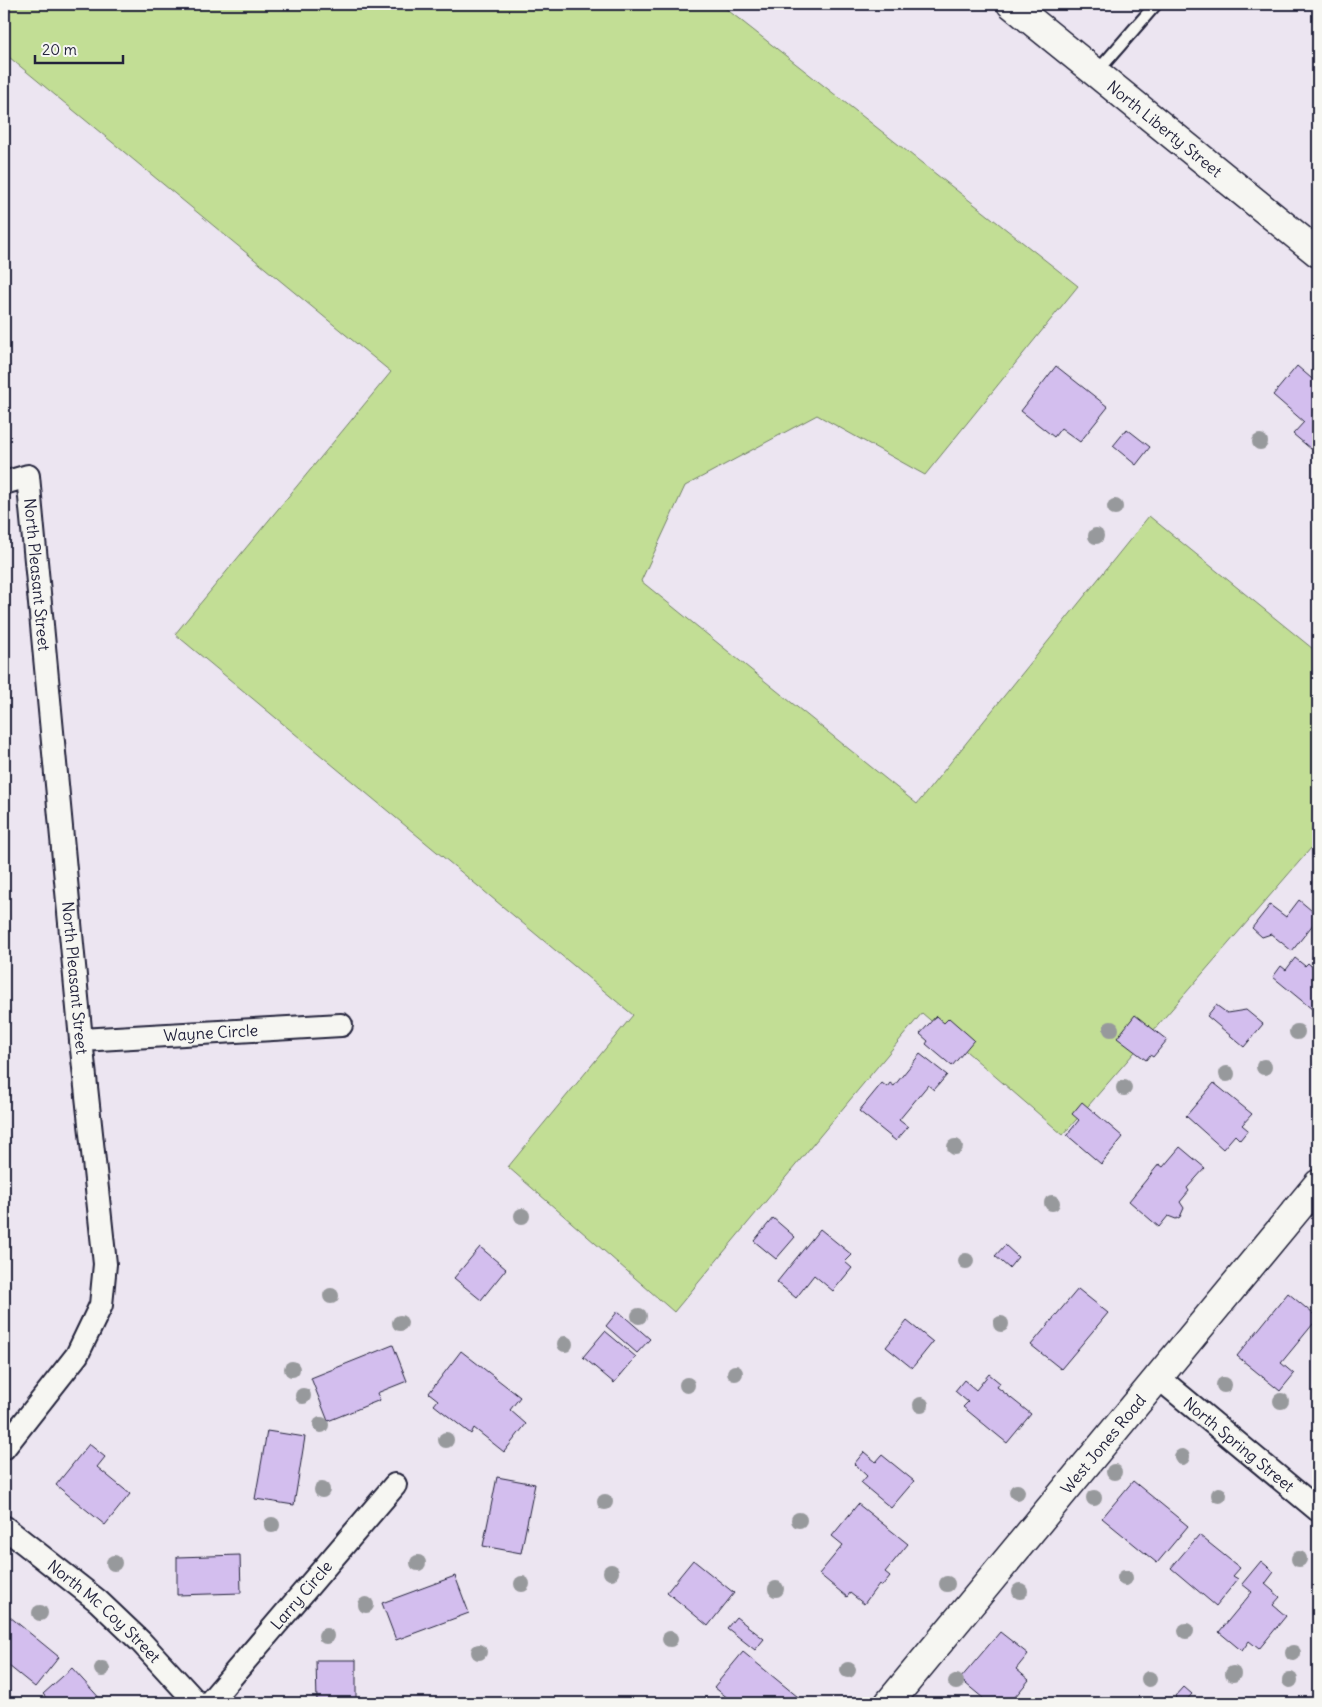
<svg xmlns="http://www.w3.org/2000/svg" width="1322" height="1707" font-family="Delius,sans-serif">
<style>
.green{fill:#c2de95;stroke:#728068}
.building{fill:#d3beee;stroke:#22223b}
.lines{fill:none;stroke-linecap:round;stroke-linejoin:round}
.lane-casing{stroke:#22223b;stroke-width:15}
.street-casing{stroke:#22223b;stroke-width:26}
.secondary-casing{stroke:#22223b;stroke-width:31}
.lane{stroke:#f6f6f2;stroke-width:11}
.street{stroke:#f6f6f2;stroke-width:22}
.secondary{stroke:#f6f6f2;stroke-width:28}
.tree{fill:#97999c}
.labels{text-anchor:middle;dominant-baseline:central;stroke-width:4.5;stroke-linejoin:round;paint-order:stroke}
.street-label{font-size:16px;fill:#22223b;stroke:#f6f6f2}
</style>
<rect width="100%" height="100%" fill="#ece5f1"/>
<filter id="ink" filterUnits="userSpaceOnUse"><feTurbulence type="fractalNoise" baseFrequency=".02" numOctaves="2"/><feDisplacementMap in="SourceGraphic" scale="10" xChannelSelector="R" yChannelSelector="G"/><feConvolveMatrix kernelMatrix="1 2 1 2 8 2 1 2 1" color-interpolation-filters="sRGB"/></filter>
<g filter="url(#ink)">
<path class="green" d="M4,4H720L1078,286L925,475L817,415L685,486L641,581L917,804L1149,516L1318,653V840L1063,1135L922,1013L674,1312L508,1167L633,1015L175,634L391,372L4,53Z"/>
<path class="building" d="M1056,366L1108,407L1080,442L1061,428L1054,437L1021,411Z
M1297,366L1318,384V440L1311,449L1293,434L1304,422L1273,395Z
M1127,429L1150,447L1136,465L1113,446Z
M1299,900L1318,916V918L1292,951L1271,934L1262,937L1252,928L1270,905L1286,917Z
M1295,958L1305,966L1308,963L1318,972V1014L1273,977L1281,966L1286,970Z
M1216,1005L1227,1013L1246,1010L1263,1024L1244,1047L1207,1016Z
M1135,1015L1167,1040L1153,1057L1150,1055L1146,1060L1117,1038Z
M936,1016L944,1023L949,1018L974,1040L952,1066L926,1044L928,1041L920,1034Z
M920,1054L947,1075L934,1090L928,1085L899,1120L908,1127L896,1141L859,1111L882,1083L887,1087L890,1083L894,1086Z
M1214,1083L1252,1114L1242,1125L1248,1130L1240,1140L1235,1135L1223,1149L1186,1116Z
M1082,1102L1123,1137L1101,1164L1067,1135L1079,1120L1072,1114Z
M1180,1147L1205,1168L1187,1188L1189,1191L1180,1202L1184,1208L1180,1217L1176,1219L1168,1216L1159,1227L1129,1201L1159,1164L1163,1167Z
M773,1218L795,1237L776,1259L754,1241Z
M820,1229L852,1255L845,1262L852,1268L833,1291L814,1275L796,1298L777,1282Z
M1005,1245L1018,1257L1009,1268L995,1256Z
M480,1247L506,1269L481,1300L454,1278Z
M1078,1289L1108,1313L1061,1369L1031,1345Z
M1288,1293L1318,1318L1281,1363L1294,1374L1280,1391L1237,1356Z
M618,1311L650,1339L637,1353L606,1326Z
M907,1321L933,1342L912,1368L886,1347Z
M605,1331L636,1357L614,1383L583,1357Z
M393,1345L407,1381L377,1393L380,1400L328,1421L311,1378Z
M461,1351L520,1397L510,1410L526,1424L504,1452L474,1428L471,1434L434,1405L438,1400L429,1393Z
M989,1374L1000,1383L997,1387L1031,1414L1007,1443L963,1407L968,1402L955,1391L964,1380L976,1390Z
M267,1431L305,1437L294,1505L255,1499Z
M89,1444L105,1457L97,1467L130,1494L105,1525L56,1485Z
M864,1452L876,1462L882,1455L914,1481L891,1508L861,1483L867,1476L854,1464Z
M497,1477L535,1484L521,1553L483,1546Z
M1133,1481L1188,1526L1157,1563L1102,1518Z
M858,1504L908,1544L885,1572L890,1576L882,1586L879,1584L864,1604L850,1593L847,1597L819,1574L843,1545L832,1536Z
M1199,1535L1240,1568L1233,1576L1238,1579L1216,1606L1171,1568Z
M240,1555L241,1593L177,1595V1557Z
M693,1560L734,1593L708,1626L667,1592Z
M1261,1561L1274,1572L1265,1584L1280,1597L1273,1605L1286,1616L1259,1649L1249,1641L1242,1651L1219,1632L1252,1592L1242,1584Z
M455,1576L469,1613L396,1640L382,1603Z
M4,1612L59,1657L35,1687L4,1662Z
M736,1617L764,1639L755,1650L727,1628Z
M1000,1632L1028,1654L1016,1669L1029,1680L1010,1703H989L960,1679Z
M743,1652L798,1697L793,1703H734L714,1687Z
M316,1660H356V1703H317Z
M72,1668L104,1703H51L43,1694Z
M1184,1687L1192,1694L1184,1703H1181L1175,1697Z"/>
<g class="lines">
<defs>
<path id="lane" d="M1096,73L1156,4"/>
<g id="street">
<path id="s1" d="M4,483L28,476L81,1040L105,1264L101,1305L77,1355L4,1448"/>
<path id="s2" d="M81,1040L341,1025"/>
<path id="s3" d="M1159,1378L1318,1510"/>
<path id="s4" d="M4,1527L98,1601L141,1642L197,1703"/>
<path id="s5" d="M209,1703L395,1485"/>
</g>
<g id="secondary">
<path id="s6" d="M1011,4L1318,253"/>
<path id="s7" d="M889,1703L1318,1184"/>
</g>
</defs>
<use href="#lane" class="lane-casing"/>
<use href="#street" class="street-casing"/>
<use href="#secondary" class="secondary-casing"/>
<use href="#lane" class="lane"/>
<use href="#street" class="street"/>
<use href="#secondary" class="secondary"/>
</g>
<g class="tree">
<circle cx="1260" cy="442" r="8"/>
<circle cx="1115" cy="507" r="8"/>
<circle cx="1096" cy="536" r="8"/>
<circle cx="1111" cy="1029" r="8"/>
<circle cx="1297" cy="1032" r="8"/>
<circle cx="1264" cy="1067" r="8"/>
<circle cx="1227" cy="1074" r="8"/>
<circle cx="1124" cy="1088" r="8"/>
<circle cx="955" cy="1147" r="8"/>
<circle cx="1052" cy="1203" r="8"/>
<circle cx="522" cy="1216" r="8"/>
<circle cx="966" cy="1261" r="8"/>
<circle cx="331" cy="1296" r="8"/>
<circle cx="639" cy="1316" r="8"/>
<circle cx="400" cy="1323" r="8"/>
<circle cx="1001" cy="1324" r="8"/>
<circle cx="565" cy="1344" r="8"/>
<circle cx="292" cy="1369" r="8"/>
<circle cx="735" cy="1373" r="8"/>
<circle cx="687" cy="1385" r="8"/>
<circle cx="1224" cy="1385" r="8"/>
<circle cx="303" cy="1396" r="8"/>
<circle cx="1281" cy="1401" r="8"/>
<circle cx="921" cy="1405" r="8"/>
<circle cx="321" cy="1425" r="8"/>
<circle cx="446" cy="1440" r="8"/>
<circle cx="1182" cy="1457" r="8"/>
<circle cx="1114" cy="1472" r="8"/>
<circle cx="322" cy="1490" r="8"/>
<circle cx="1017" cy="1492" r="8"/>
<circle cx="1219" cy="1495" r="8"/>
<circle cx="1094" cy="1498" r="8"/>
<circle cx="605" cy="1502" r="8"/>
<circle cx="799" cy="1520" r="8"/>
<circle cx="272" cy="1525" r="8"/>
<circle cx="1299" cy="1559" r="8"/>
<circle cx="114" cy="1563" r="8"/>
<circle cx="418" cy="1563" r="8"/>
<circle cx="611" cy="1572" r="8"/>
<circle cx="1125" cy="1578" r="8"/>
<circle cx="522" cy="1584" r="8"/>
<circle cx="947" cy="1584" r="8"/>
<circle cx="776" cy="1589" r="8"/>
<circle cx="1020" cy="1591" r="8"/>
<circle cx="366" cy="1605" r="8"/>
<circle cx="40" cy="1613" r="8"/>
<circle cx="1186" cy="1631" r="8"/>
<circle cx="326" cy="1636" r="8"/>
<circle cx="670" cy="1639" r="8"/>
<circle cx="479" cy="1652" r="8"/>
<circle cx="1293" cy="1653" r="8"/>
<circle cx="102" cy="1669" r="8"/>
<circle cx="848" cy="1670" r="8"/>
<circle cx="1233" cy="1674" r="8"/>
<circle cx="1149" cy="1679" r="8"/>
<circle cx="1290" cy="1680" r="8"/>
<circle cx="956" cy="1682" r="8"/>
</g>
</g>
<g class="labels">
<g class="street-label">
<text stroke="none"><textPath href="#s6" startOffset="198">North Liberty Street</textPath></text>
<text stroke="none"><textPath href="#s1" startOffset="124">North Pleasant Street</textPath></text>
<text stroke="none"><textPath href="#s1" startOffset="529">North Pleasant Street</textPath></text>
<text stroke="none"><textPath href="#s2" startOffset="130">Wayne Circle</textPath></text>
<text stroke="none"><textPath href="#s7" startOffset="336">West Jones Road</textPath></text>
<text stroke="none"><textPath href="#s3" startOffset="104">North Spring Street</textPath></text>
<text stroke="none"><textPath href="#s5" startOffset="142">Larry Circle</textPath></text>
<text stroke="none"><textPath href="#s4" startOffset="131">North Mc Coy Street</textPath></text>
</g>
</g>
<rect width="1322" height="1707" fill="none" stroke="#f6f6f2" stroke-width="20"/>
<rect x="10" y="10" width="1302" height="1687" fill="none" stroke="#22223b" stroke-width="2" filter="url(#ink)"/>
<path d="M35 55v8h88v-8" fill="none" stroke="#22223b" stroke-width="2.5"/>
<text x="42" y="55" font-size="15" fill="#22223b" stroke="#f6f6f2" stroke-width="4" paint-order="stroke">20 m</text>
</svg>
